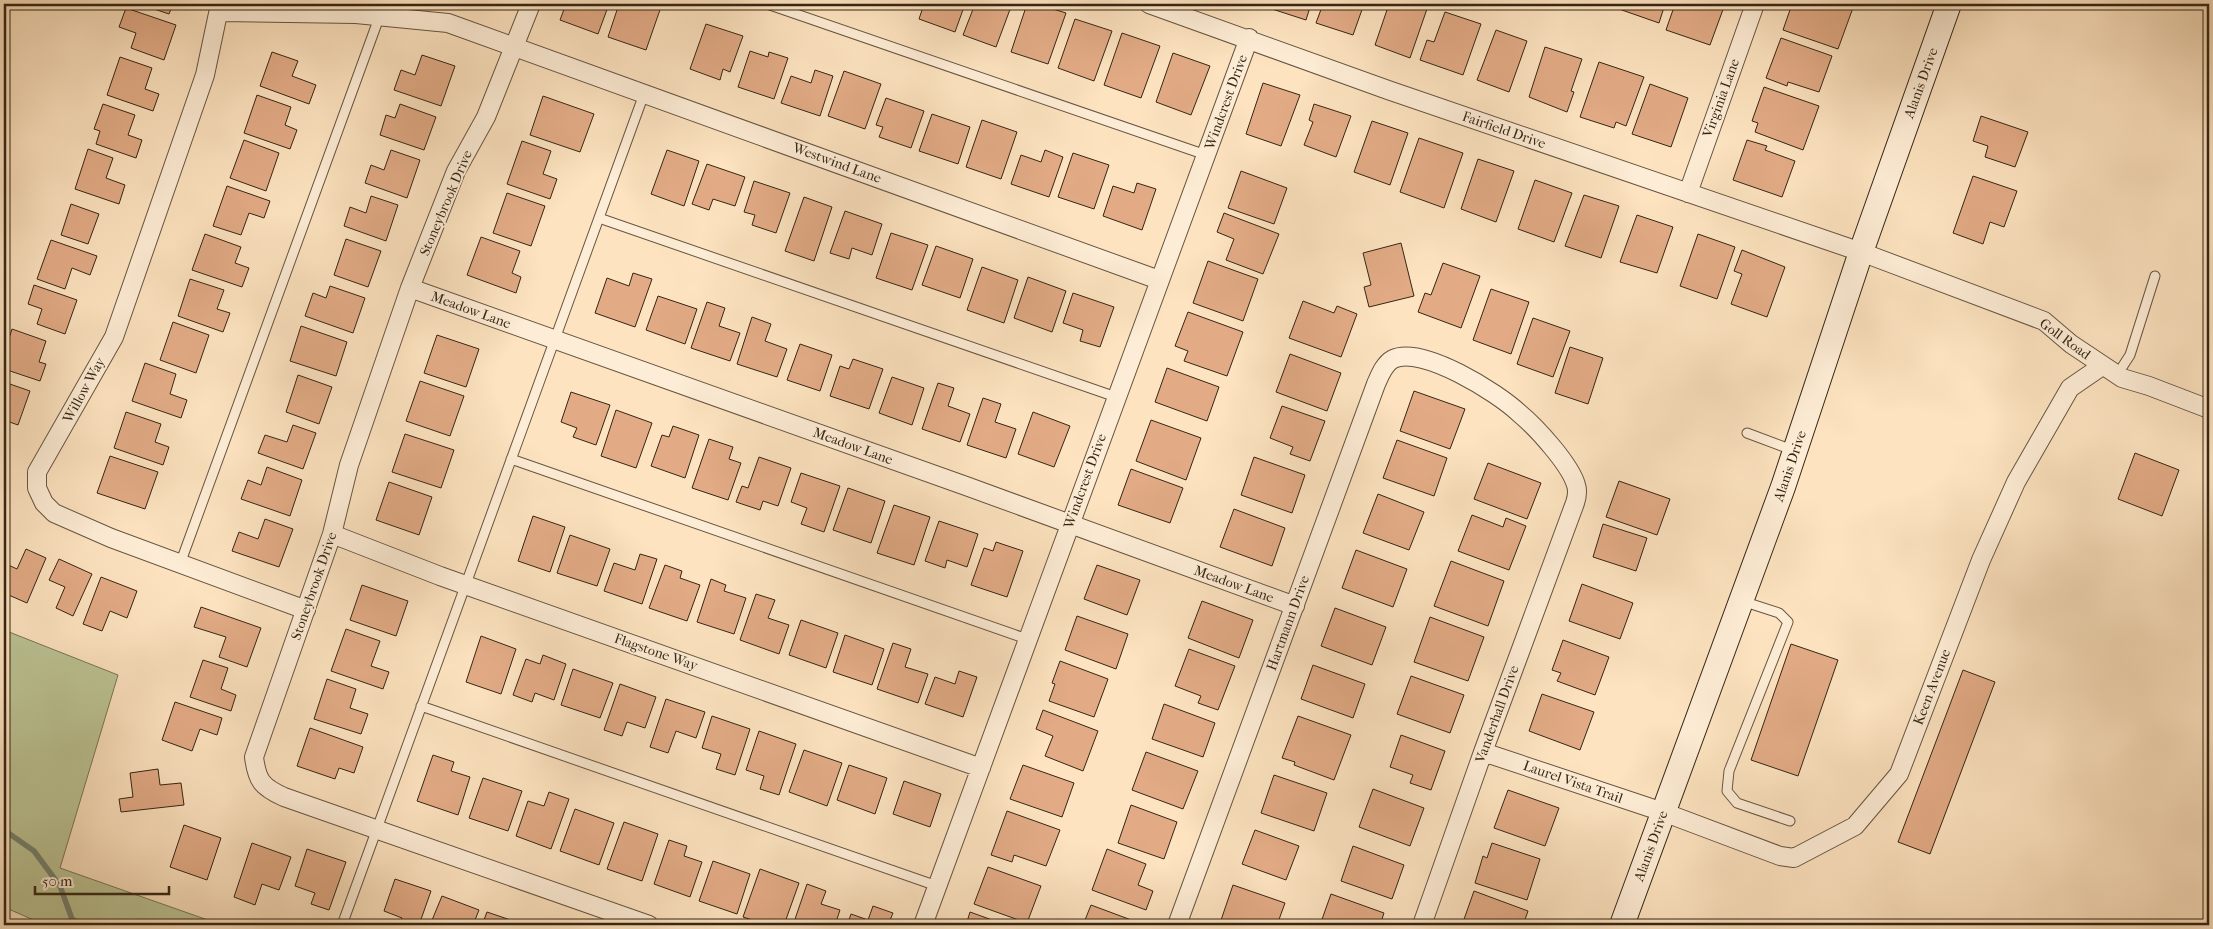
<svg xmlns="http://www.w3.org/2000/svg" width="2213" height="929" font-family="'IM FELL French Canon',serif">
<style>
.green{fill:#bcc495;stroke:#787555}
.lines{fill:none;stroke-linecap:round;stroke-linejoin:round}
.stream{stroke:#758270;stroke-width:5.5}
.building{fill:#e2ab86;stroke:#352615}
.service-casing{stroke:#675540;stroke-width:11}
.minor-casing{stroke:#675540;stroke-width:20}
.secondary-casing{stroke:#352615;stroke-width:26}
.service{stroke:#feedd6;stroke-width:9}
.minor{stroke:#feedd6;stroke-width:18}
.secondary{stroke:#feedd6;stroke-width:24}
.labels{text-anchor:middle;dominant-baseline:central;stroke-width:4;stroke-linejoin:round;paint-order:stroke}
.street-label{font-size:14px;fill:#352615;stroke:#feedd6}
</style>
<rect width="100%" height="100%" fill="#fde3c0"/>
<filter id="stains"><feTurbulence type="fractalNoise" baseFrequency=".004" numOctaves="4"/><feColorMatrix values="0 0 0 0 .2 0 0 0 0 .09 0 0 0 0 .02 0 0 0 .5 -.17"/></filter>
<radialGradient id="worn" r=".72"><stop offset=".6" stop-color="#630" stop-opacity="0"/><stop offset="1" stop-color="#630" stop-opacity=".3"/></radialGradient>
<path class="green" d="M4,630L118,675L60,868L222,925H45L4,907Z"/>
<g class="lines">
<path class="stream" d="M4,830L34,851L60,886L72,919L81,925"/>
</g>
<path class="building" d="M139,4H173L169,14Z
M566,4H609L598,34L560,20Z
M619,4H662L646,50L608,37Z
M900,4H914L912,8Z
M924,4H965L955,32L919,19Z
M975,4H1012L996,47L963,35Z
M1027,4H1037L1066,13L1048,64L1011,52Z
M1271,4H1311L1306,20L1269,8Z
M1323,4H1364L1353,35L1316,23Z
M1389,4H1421L1428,6L1410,58L1375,45Z
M1621,4H1665L1659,23L1619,9Z
M1675,4H1725L1710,45L1666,30Z
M1792,4L1854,5L1838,49L1783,30Z
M126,8L176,25L164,60L131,48L136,33L119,27Z
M1445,12L1481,24L1463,75L1420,60L1427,40L1434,42Z
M1075,19L1112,31L1094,81L1058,68Z
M706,24L743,36L730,72L723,69L720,80L690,69Z
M1496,30L1527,41L1509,92L1477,80Z
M1122,33L1160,46L1141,98L1104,85Z
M1781,38L1832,56L1819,92L1788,82L1787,86L1766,78Z
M1545,47L1582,59L1571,91L1574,92L1567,112L1529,97Z
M750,51L768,57L769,52L788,58L774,99L738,87Z
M272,52L298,61L292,76L316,85L309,104L260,86Z
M1173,53L1210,66L1191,115L1156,102Z
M422,55L455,66L441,106L394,90L401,70L415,75Z
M120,57L152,68L145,89L159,94L153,111L107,95Z
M1599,62L1644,77L1626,126L1616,122L1614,128L1580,117Z
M815,70L833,76L820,116L781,103L791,76L811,83Z
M844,71L881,84L865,129L828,116Z
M1263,83L1300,95L1281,146L1246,134Z
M1650,84L1688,98L1671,147L1632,134Z
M1764,87L1819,106L1803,150L1755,132L1758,123L1752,121Z
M257,95L291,107L285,125L297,130L290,149L244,133Z
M543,96L594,114L580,152L530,135Z
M886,98L924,111L911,148L879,137L883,127L876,125Z
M103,104L135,115L128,135L142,140L136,158L96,144L100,131L94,129Z
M400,104L436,117L424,150L380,135L386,115L395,118Z
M1314,104L1351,116L1336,157L1304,145L1313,122L1309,120Z
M932,114L970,127L958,164L919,151Z
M1981,116L2028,132L2015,167L1985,157L1988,146L1973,141Z
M982,120L1017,132L1001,179L966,167Z
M1372,121L1408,133L1390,185L1354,172Z
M1419,138L1463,153L1444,208L1400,192Z
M244,140L279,153L266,191L230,178Z
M1747,140L1767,146L1765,150L1795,161L1782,197L1733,180Z
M522,141L551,151L543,174L557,179L550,199L507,184Z
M88,149L113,158L106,178L125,185L119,204L75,189Z
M391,150L420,160L407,198L365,183L371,165L384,170Z
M667,150L699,161L684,206L651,194Z
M1045,150L1063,157L1049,197L1011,184L1021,155L1041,162Z
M1073,153L1109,165L1094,209L1058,197Z
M1478,159L1514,171L1496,222L1461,209Z
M707,164L745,177L735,206L713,199L709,210L692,204Z
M1241,171L1287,188L1274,224L1228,208Z
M1973,176L2017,191L2004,227L1990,222L1983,244L1953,233Z
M1535,180L1572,193L1554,242L1518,229Z
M754,181L790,193L776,233L752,225L755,215L744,212Z
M1137,183L1156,189L1142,230L1103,216L1113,186L1134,193Z
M227,186L270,201L264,218L249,213L241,235L213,226Z
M507,193L545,206L531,246L493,233Z
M1584,195L1619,206L1601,258L1565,246Z
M371,196L398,205L386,241L344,226L350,207L366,213Z
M804,197L832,207L814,261L785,251Z
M71,204L99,214L88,244L61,235Z
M845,211L882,224L872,255L852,248L849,259L830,253Z
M1224,213L1279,234L1263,274L1226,260L1234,239L1217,232Z
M1637,215L1673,227L1657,273L1620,262Z
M891,233L928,245L912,290L876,278Z
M205,234L241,247L235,263L249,268L242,287L192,270Z
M1698,234L1735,247L1717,299L1680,286Z
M481,237L520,251L512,273L521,277L516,293L467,275Z
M346,239L381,251L368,287L334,275Z
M51,240L97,256L90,275L72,268L65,289L37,279Z
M1401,243L1414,296L1369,307L1364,287L1371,285L1363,253Z
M936,246L973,259L960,298L922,285Z
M1742,250L1785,267L1767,317L1731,304L1742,274L1734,271Z
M1208,261L1258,279L1243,321L1193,303Z
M1443,263L1480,276L1461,328L1418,312L1425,293L1431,295Z
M982,267L1018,280L1004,323L967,310Z
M633,273L652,279L635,327L595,313L607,278L629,286Z
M1028,277L1066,291L1052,332L1014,318Z
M190,279L224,290L217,309L230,313L223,332L178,316Z
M34,285L77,300L65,334L37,324L42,309L28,304Z
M330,286L365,298L353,333L305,316L313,293L326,298Z
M1491,289L1529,302L1511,354L1473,340Z
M1073,293L1114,307L1100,347L1080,341L1083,330L1063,323Z
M658,296L697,309L685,344L646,330Z
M1303,301L1334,313L1337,306L1357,314L1341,357L1289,338Z
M707,302L725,308L719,326L740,333L730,361L691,348Z
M1188,312L1243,332L1227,376L1184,361L1188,351L1175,346Z
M752,317L771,324L765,341L787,349L777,377L737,364Z
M1533,318L1570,331L1553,377L1517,364Z
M173,322L209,335L196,373L160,360Z
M301,326L347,342L336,376L290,361Z
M12,329L46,341L39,362L46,364L40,381L4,369V354Z
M437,335L479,349L466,387L424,373Z
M800,344L832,355L820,391L787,380Z
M1570,347L1603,358L1588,404L1555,393Z
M1290,354L1341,373L1327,411L1276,392Z
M853,359L883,369L869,409L830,396L840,366L849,369Z
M145,363L176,374L170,394L187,400L181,418L132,401Z
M1167,368L1219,387L1207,421L1155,402Z
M298,375L332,387L319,424L286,412Z
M892,377L924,388L912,425L879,413Z
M420,381L464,396L450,436L406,421Z
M7,383L30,391L18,425L4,420V392Z
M938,383L954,388L948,406L970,414L960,442L922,429Z
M1414,391L1465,409L1450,449L1400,431Z
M571,392L610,405L596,445L573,437L577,428L561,422Z
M983,398L1001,404L995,422L1016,429L1006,458L967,445Z
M1282,406L1325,421L1310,461L1290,454L1293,447L1270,438Z
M616,410L652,423L636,468L601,456Z
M126,412L161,424L155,442L169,447L163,465L114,448Z
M1033,412L1070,426L1054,467L1018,454Z
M1151,420L1201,438L1186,480L1136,461Z
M293,425L316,433L303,469L258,453L265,435L287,442Z
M673,426L699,435L685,478L651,466L662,435L669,437Z
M405,434L454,450L441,488L392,472Z
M709,439L733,447L729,459L741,463L728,500L692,488Z
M1397,440L1447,458L1434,496L1383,478Z
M2135,453L2179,470L2162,516L2118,499Z
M110,456L158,472L145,509L97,493Z
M759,457L791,468L778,506L763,501L760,510L736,502L742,486L748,488Z
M1254,457L1305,475L1292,513L1241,495Z
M1488,463L1541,483L1527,519L1474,499Z
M267,467L302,480L290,516L241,499L248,480L261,485Z
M1131,469L1183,488L1170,523L1118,505Z
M801,473L840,486L824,532L801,524L807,508L791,502Z
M1619,481L1670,499L1657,535L1606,517Z
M389,482L432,497L419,535L376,520Z
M848,488L885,501L871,543L833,530Z
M1378,494L1424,512L1409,550L1363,533Z
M894,505L930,517L914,565L877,553Z
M1234,509L1285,528L1272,566L1220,547Z
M1472,515L1503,527L1506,518L1526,526L1509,570L1458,551Z
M533,516L565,527L550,572L518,561Z
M265,519L293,529L279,567L232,551L239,532L258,539Z
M939,521L978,534L967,567L947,560L945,568L925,561Z
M1603,524L1647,538L1636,571L1593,557Z
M570,535L610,549L597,586L557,573Z
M996,542L1023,551L1007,597L971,585L984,548L993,551Z
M26,549L46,558L27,603L4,593V563L17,569Z
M1356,550L1407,569L1393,607L1342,588Z
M640,554L657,559L642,604L604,591L614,563L635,570Z
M59,559L92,574L73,616L56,608L65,587L49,580Z
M1451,561L1504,581L1488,626L1434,606Z
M665,565L682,571L680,578L700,585L687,621L649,608Z
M1097,565L1140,580L1127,615L1084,599Z
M101,577L137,591L127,618L110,611L102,631L83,624Z
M711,579L726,585L724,591L746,598L734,634L697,622Z
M1582,584L1633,603L1620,639L1569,621Z
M362,585L408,601L396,636L350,620Z
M756,594L775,600L768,618L789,625L779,654L740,640Z
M1202,601L1253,620L1239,658L1188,638Z
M201,607L261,628L247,667L219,657L226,637L194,627Z
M1335,608L1386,627L1372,665L1321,646Z
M1077,616L1128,634L1116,669L1065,650Z
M1430,617L1484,637L1468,681L1414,662Z
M801,620L838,633L826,668L789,655Z
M346,629L380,641L371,666L389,672L383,689L331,671Z
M845,635L884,649L872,685L833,672Z
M481,636L516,649L501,694L466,682Z
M1563,640L1609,657L1595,695L1557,681L1561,673L1552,670Z
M893,643L911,649L905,667L928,674L918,703L877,689Z
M1791,644L1838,660L1798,776L1751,760Z
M1189,649L1235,666L1218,710L1198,703L1201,696L1175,686Z
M543,655L566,664L554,700L535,693L532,702L513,695L526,659L540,664Z
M203,660L228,668L221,689L236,695L231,711L190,697Z
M1060,661L1108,679L1094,717L1049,701L1055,684L1052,683Z
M1313,665L1365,684L1353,718L1301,699Z
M573,669L613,683L600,718L561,705Z
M1963,670L1995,682L1930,854L1898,842Z
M959,671L977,677L963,717L925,704L935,677L955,684Z
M1411,676L1464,695L1450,733L1397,714Z
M327,679L356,689L350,708L368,714L361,734L314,719Z
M620,684L656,697L645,728L627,722L622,736L604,730Z
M1542,694L1594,712L1580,750L1529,731Z
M666,699L705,712L696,738L676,731L668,753L650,747Z
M175,702L222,718L217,735L200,729L192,751L162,740Z
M1164,704L1215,723L1203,757L1152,739Z
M1043,710L1098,731L1083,771L1045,756L1053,736L1036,729Z
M712,716L750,729L735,775L716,769L721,754L702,748Z
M1298,716L1351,735L1334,780L1294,765L1295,762L1282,758Z
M310,728L363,747L354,773L339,768L335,779L297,766Z
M759,731L796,744L779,795L760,789L764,776L746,770Z
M1401,735L1445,751L1431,790L1410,783L1413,775L1390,767Z
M804,750L842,763L827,806L789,792Z
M1146,752L1198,771L1183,809L1132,790Z
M433,755L454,762L451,771L470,777L458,815L417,801Z
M849,765L887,778L875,814L837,800Z
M1023,765L1074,783L1062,817L1010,799Z
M158,769L160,785L181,783L184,805L121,812L119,799L133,797L130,773Z
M1274,775L1327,793L1314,831L1261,813Z
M483,778L522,791L508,831L469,818Z
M904,781L941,794L930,827L893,814Z
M1373,789L1424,808L1410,846L1359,827Z
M1508,790L1559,808L1545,846L1494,828Z
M549,792L569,799L551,849L516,836L528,801L544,806Z
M1131,805L1177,822L1164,859L1118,843Z
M575,809L614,823L599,865L560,851Z
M1007,811L1060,830L1046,866L1014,855L1012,862L991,855Z
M624,822L658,834L642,881L607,869Z
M184,825L221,838L207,880L170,867Z
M1255,830L1299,846L1286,880L1242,864Z
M669,840L687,846L684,856L702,862L690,897L654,884Z
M252,843L291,857L279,890L262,884L255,905L234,897Z
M1492,843L1540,859L1527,900L1475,883L1483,856L1487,858Z
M1353,846L1404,865L1392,899L1341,881Z
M307,849L346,862L329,910L311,904L315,893L295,886Z
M1107,849L1146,864L1138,885L1153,891L1146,910L1092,890Z
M713,861L750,874L737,914L699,901Z
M988,867L1041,886L1027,923L974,904Z
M760,869L799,883L784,925H768L743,917Z
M395,879L431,891L419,925H399L402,918L384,911Z
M807,884L826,891L821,904L840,910L835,925H793Z
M1233,885L1285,903L1277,925H1227L1220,923Z
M1474,891L1528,911L1523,925H1462Z
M1331,894L1384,913L1380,925H1320Z
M442,896L479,910L473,925H430Z
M1091,905L1142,924V925H1083Z
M873,906L893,913L888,925H847L851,914L868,920Z
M487,912L525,925H482Z
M970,912L1006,925H966Z"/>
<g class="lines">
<defs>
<path id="service" d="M767,4L1206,155
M599,218L1116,397
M2117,375L2130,355L2155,276
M1747,433L1795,451
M511,459L1027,639
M180,564L384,4
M1742,601L1779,613L1788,622L1729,771L1727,791L1737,803L1790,821
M421,706L937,886
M342,925L644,94"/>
<path id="minor" d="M220,4L205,75L114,337L37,472V488L44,503L54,513L111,538L306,610
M531,4L486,117L456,171L410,288L349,465L332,534L254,757C257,781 262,787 284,797L649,925
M1149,4L1388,90L1861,252L2044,321L2071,344L2122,378L2149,386L2209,409
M219,12L356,14L448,23L1159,280
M1688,193L1755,4
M410,288L966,486L1295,606
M332,534L440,576L981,768
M1483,752L1663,812L1780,856L1794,858L1855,826L1899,774L1981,560L2016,482L2070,388L2102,366
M923,925L1249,38
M1177,925L1376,384C1380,375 1384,364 1393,359C1422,345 1498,393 1519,413C1536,427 1570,464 1576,485C1578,491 1577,497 1575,503L1483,752L1422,925"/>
<path id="secondary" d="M1622,925L1783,487L1861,252L1949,4"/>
</defs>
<use href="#service" class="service-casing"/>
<use href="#minor" class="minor-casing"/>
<use href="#secondary" class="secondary-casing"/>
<use href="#service" class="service"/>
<use href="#minor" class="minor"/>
<use href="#secondary" class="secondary"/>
</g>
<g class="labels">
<g class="street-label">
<text transform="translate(1921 83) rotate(-70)">Alanis Drive</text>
<text transform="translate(1721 98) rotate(-70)">Virginia Lane</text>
<text transform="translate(1226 102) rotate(-70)">Windcrest Drive</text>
<text transform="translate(1504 130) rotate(19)">Fairfield Drive</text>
<text transform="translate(837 163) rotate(20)">Westwind Lane</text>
<text transform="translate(446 203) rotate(-67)">Stoneybrook Drive</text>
<text transform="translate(471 310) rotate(20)">Meadow Lane</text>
<text transform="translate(2065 339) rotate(36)">Goll Road</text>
<text transform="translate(84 390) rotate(-61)">Willow Way</text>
<text transform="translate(853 446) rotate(20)">Meadow Lane</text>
<text transform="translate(1790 466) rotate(-71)">Alanis Drive</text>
<text transform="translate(1085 481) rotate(-70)">Windcrest Drive</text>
<text transform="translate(1234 584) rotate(20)">Meadow Lane</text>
<text transform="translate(314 586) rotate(-71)">Stoneybrook Drive</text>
<text transform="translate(1288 623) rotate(-70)">Hartmann Drive</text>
<text transform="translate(656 652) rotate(19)">Flagstone Way</text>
<text transform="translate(1932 687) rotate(-69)">Keen Avenue</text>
<text transform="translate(1497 714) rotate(-70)">Vanderhall Drive</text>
<text transform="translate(1573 782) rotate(19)">Laurel Vista Trail</text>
<text transform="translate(1651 846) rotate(-70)">Alanis Drive</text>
</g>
</g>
<rect width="2213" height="929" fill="none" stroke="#fde3c0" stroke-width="20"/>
<rect x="5" y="5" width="2203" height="919" fill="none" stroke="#352615" stroke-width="2.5"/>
<rect x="10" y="10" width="2193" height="909" fill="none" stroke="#352615"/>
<path d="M35 886v8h134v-8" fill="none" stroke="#352615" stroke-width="2.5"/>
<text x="42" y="886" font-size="15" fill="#352615" stroke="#feedd6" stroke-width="4" paint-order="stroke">50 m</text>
<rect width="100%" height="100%" filter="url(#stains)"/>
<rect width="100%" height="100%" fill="url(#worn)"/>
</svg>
